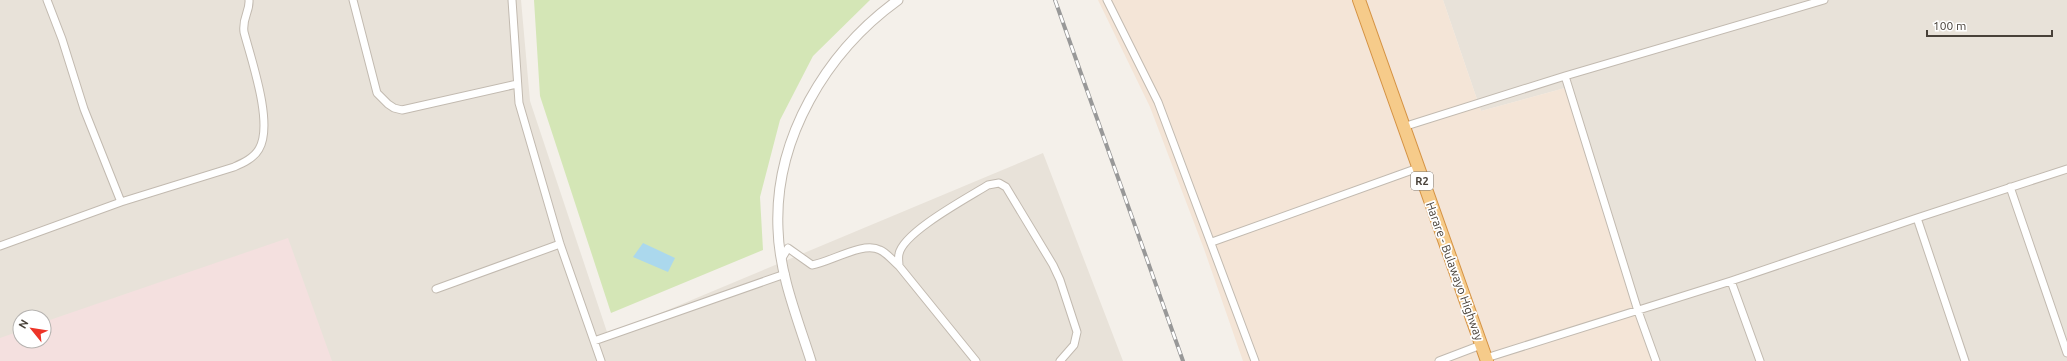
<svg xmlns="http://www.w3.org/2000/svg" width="2067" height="361" font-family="Ubuntu,sans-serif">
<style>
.residential{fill:#e8e2d9;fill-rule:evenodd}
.commercial{fill:#f4e5d7}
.medical{fill:#f4e0df}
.green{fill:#d4e6b6}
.water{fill:#abd8ed}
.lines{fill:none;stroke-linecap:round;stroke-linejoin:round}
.minor-casing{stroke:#c2bab0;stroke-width:9}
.tertiary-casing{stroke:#c2bab0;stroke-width:11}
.trunk-casing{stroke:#d59344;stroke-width:14}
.minor{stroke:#fff;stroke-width:7}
.tertiary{stroke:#fff;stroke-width:9}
.trunk{stroke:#f6cb8a;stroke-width:12}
.rail-casing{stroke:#989898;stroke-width:4}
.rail{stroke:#fff;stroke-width:2.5;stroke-dasharray:8;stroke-linecap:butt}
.labels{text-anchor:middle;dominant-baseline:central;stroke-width:3.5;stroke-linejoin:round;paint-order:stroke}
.shield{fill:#fff;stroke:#7f7a74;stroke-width:1}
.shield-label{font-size:11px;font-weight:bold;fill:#484139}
.street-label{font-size:12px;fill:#484139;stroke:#fff}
</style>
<rect width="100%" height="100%" fill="#f4f0ea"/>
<path class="residential" d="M0,0H521L530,101L608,335L1043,153L1123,361H0ZM20,317H44V341H20Z
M1443,0H2067V361H1654L1565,88L1481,111Z"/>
<path class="commercial" d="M1098,0H1443L1481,111L1565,88L1654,361H1243L1204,249L1150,107Z"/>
<path class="medical" d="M288,238L332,361H0V338L20,331V341H44V322Z"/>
<path class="green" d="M534,0H870L813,56L780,120L760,197L763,250L611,313L540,96Z"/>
<path class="water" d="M643,243L675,258L668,272L633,257Z"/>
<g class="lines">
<defs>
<path id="minor" d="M47,0L62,39L84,109L121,202
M353,0L377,93L388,104L394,108L402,110L517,84
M512,0L519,103L560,244L601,361
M1107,0L1158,102L1255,361
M1565,76L1638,311L1656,361
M1403,127L1565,76L1824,0
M2010,187L2067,353
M1917,218L1965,361
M1212,242L1418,168
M0,246L121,202L234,167C243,163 254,158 259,149C274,124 251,59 244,32C242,17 250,12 249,0
M782,258L788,248L812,265C831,262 863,241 880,250C887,253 893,261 899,266
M1731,281L1760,361
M436,289L560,244
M594,341L785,274
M1486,358L1731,281L1917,218L2067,169
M976,361L899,266C899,262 898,258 899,254C903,232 969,197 988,185L999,183L1006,187L1053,265L1060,280L1077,332L1074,345L1060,361
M1439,361L1481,345"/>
<path id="tertiary" d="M811,361C798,320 779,273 778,229C774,139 826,52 898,0"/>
<path id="trunk" d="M1359,0L1487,361"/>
</defs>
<use href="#minor" class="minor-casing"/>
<use href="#tertiary" class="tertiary-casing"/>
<use href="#trunk" class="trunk-casing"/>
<use href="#minor" class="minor"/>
<use href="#tertiary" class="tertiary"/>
<use href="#trunk" class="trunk"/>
<defs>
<path id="rail" d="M1055,0L1183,361"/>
</defs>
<use href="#rail" class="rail-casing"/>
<use href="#rail" class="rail"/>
</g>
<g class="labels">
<rect class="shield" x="1411" y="172" width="22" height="18" rx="3"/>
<g class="shield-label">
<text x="1422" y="181">R2</text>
</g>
<g class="street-label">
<text transform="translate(1455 271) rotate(70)">Harare - Bulawayo Highway</text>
</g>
</g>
<g transform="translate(32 329) rotate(300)"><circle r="19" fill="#ffffff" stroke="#b6b3b0"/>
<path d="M0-3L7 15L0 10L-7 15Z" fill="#ed3428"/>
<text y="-6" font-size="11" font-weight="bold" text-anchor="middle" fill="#484139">N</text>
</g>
<path d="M1927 30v6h125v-6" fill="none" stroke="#484139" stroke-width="2"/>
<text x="1933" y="30" font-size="12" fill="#484139" stroke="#ffffff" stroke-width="3" paint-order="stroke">100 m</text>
</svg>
